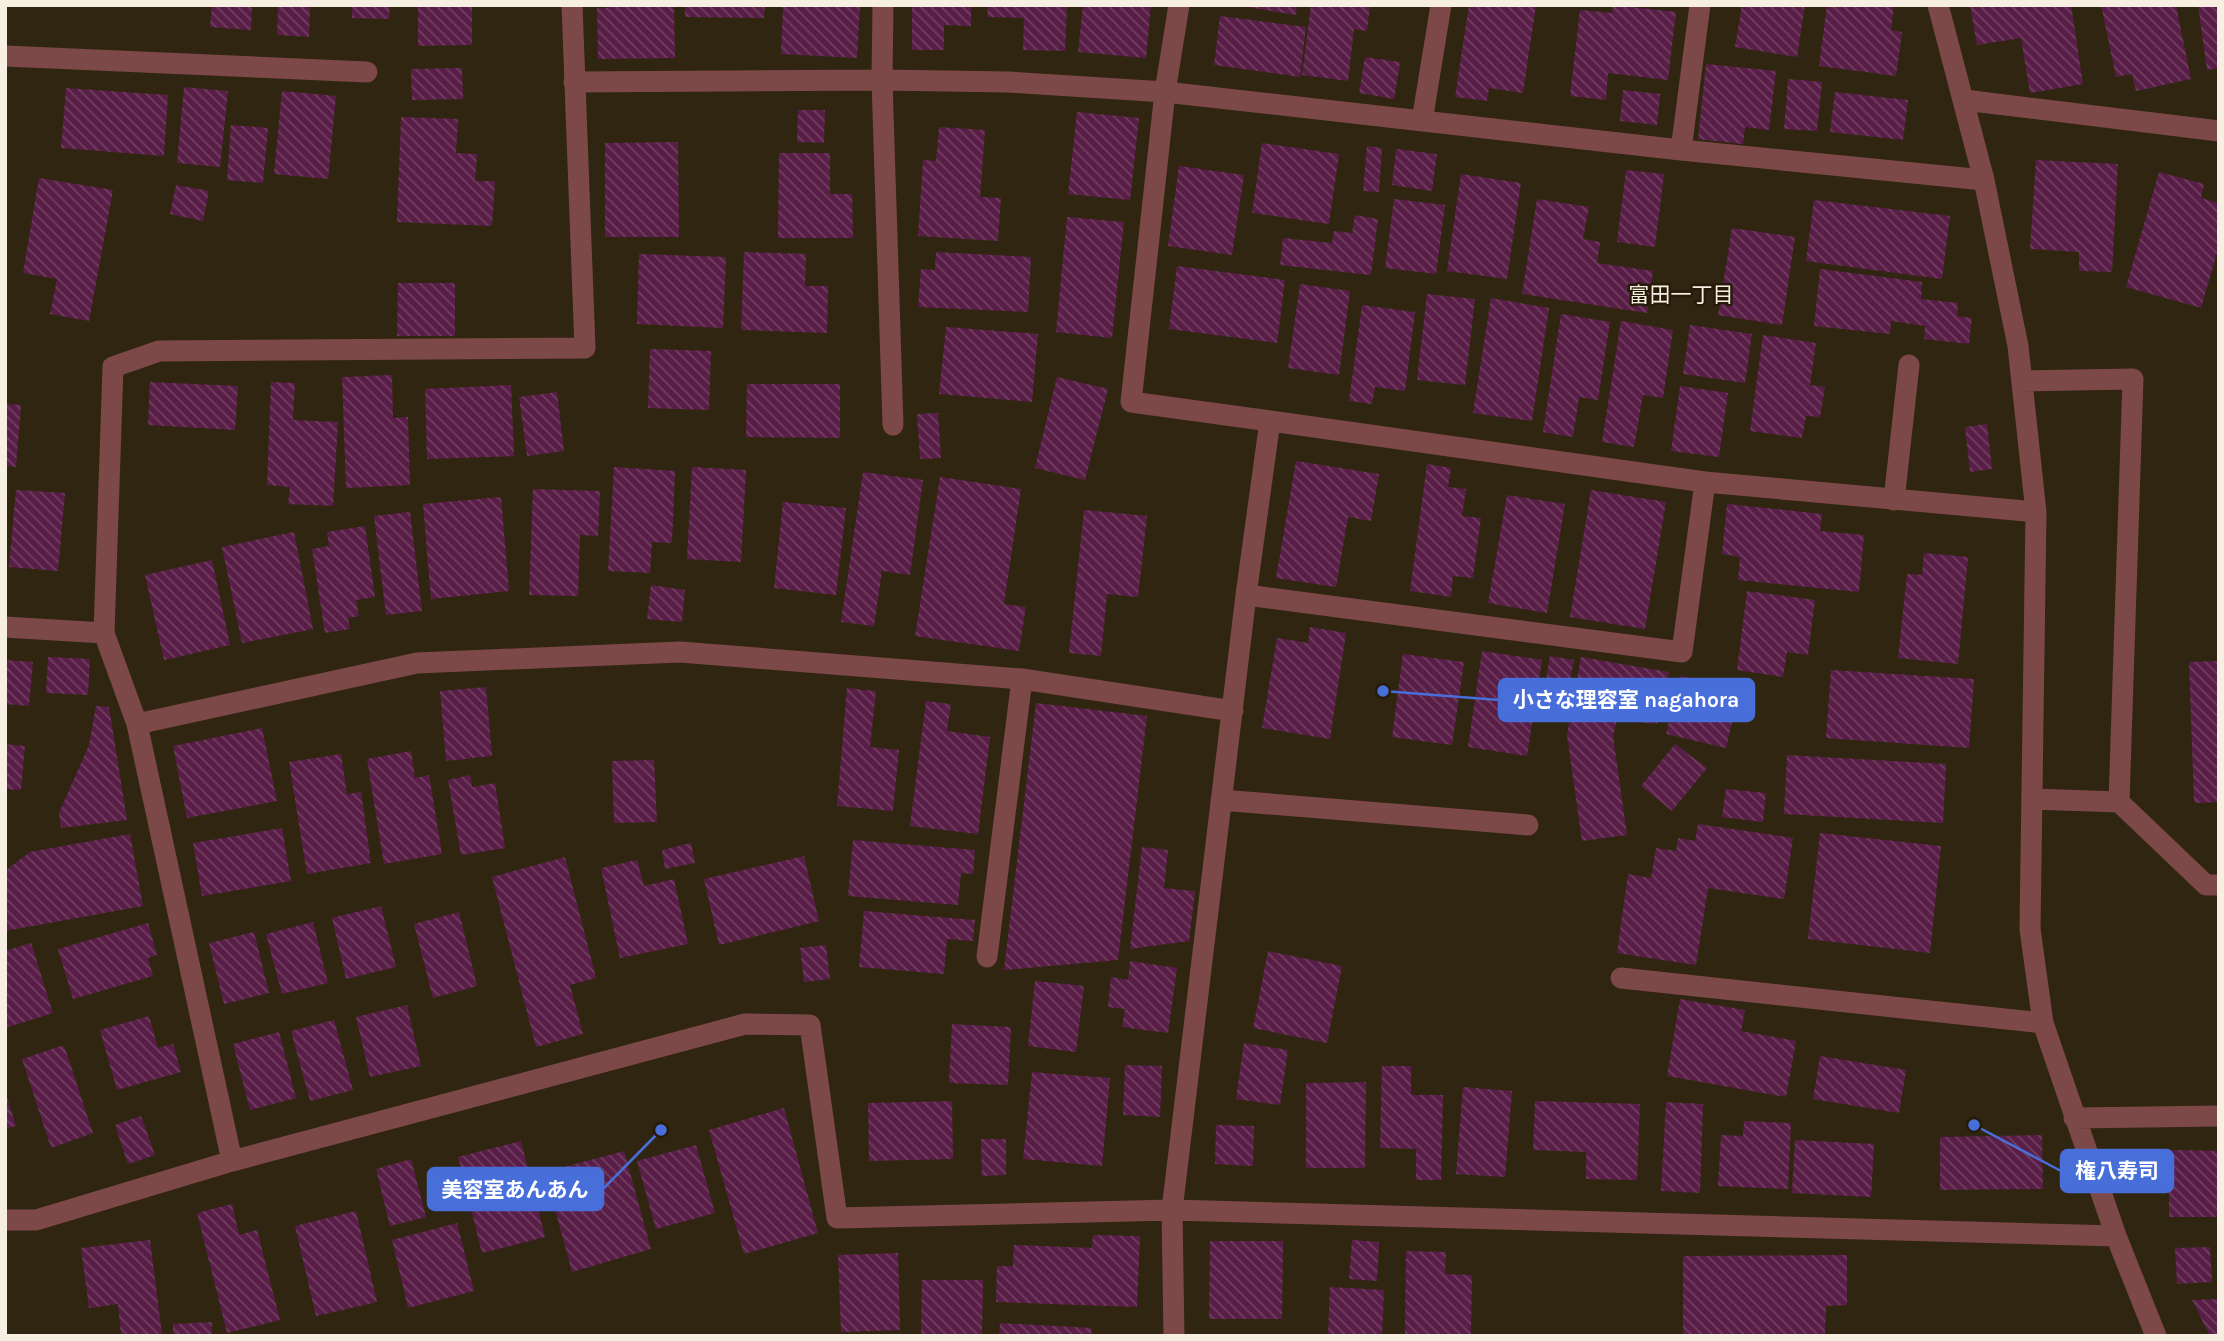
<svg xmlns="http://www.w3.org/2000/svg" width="2224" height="1341" font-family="Karla,'Noto Sans JP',sans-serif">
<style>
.building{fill:url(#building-back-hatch)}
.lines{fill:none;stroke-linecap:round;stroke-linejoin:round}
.minor{stroke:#7d4848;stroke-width:21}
.labels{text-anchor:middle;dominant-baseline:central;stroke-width:5;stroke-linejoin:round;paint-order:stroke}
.neighbourhood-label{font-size:21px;fill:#f6efe2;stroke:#261b08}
.leader{fill:none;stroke:#486eda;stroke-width:2.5}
.callout-dot{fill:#486eda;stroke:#261b08;stroke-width:2.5}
.callout{fill:#486eda;stroke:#486eda;stroke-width:2.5}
.callout-label{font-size:21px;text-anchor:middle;font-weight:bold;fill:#fff}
</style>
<defs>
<pattern id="building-back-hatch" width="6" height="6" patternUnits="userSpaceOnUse" patternTransform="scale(1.75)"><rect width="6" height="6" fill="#591e47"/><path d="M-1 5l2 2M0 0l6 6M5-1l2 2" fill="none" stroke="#713f61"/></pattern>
</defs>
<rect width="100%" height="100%" fill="#302511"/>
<path class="building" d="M212,5H252L251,30L210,27Z
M278,5H310L309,37L277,35Z
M352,5H390L389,19L352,18Z
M418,5H472V45L418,46Z
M607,5H674L675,58L598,59L597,8H607Z
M685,5H765L764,18L685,17Z
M783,5H860L857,58L781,54Z
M912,5H971V26L944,25V50H912Z
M988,5H1067L1065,51L1023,50L1024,18L987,17Z
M1083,5H1151L1146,58L1078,52Z
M1235,5H1297L1296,15Z
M1311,5H1370L1367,31L1354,29L1348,81L1302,75Z
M1469,5H1536L1523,93L1489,88L1487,101L1455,97Z
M1613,5L1676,12L1668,80L1608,73L1606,100L1570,96L1580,10L1612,13Z
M1742,5H1805L1797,57L1735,47Z
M1827,5H1894L1891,30L1902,32L1896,76L1819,66Z
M1970,5H2071L2083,84L2030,93L2021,38L1977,45Z
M2101,5H2176L2191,79L2136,91L2132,74L2116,77Z
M2198,5H2219V68L2207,70Z
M1220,16L1306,27L1300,77L1214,65Z
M1365,57L1400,62L1394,99L1359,93Z
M1706,64L1776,71L1769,130L1745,127L1743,144L1698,139Z
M462,68L463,99L412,100L411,69Z
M1788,79L1822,82L1817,131L1784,129Z
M184,87L228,91L220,167L177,163Z
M66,88L168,95L164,156L61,148Z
M1623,90L1660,94L1657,125L1620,121Z
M282,91L336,96L328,179L274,174Z
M1835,92L1908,100L1903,140L1830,132Z
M798,110H825L824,143L797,142Z
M1077,112L1139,118L1130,200L1068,194Z
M401,117L458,119L456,153L477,154L475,181H495L492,226L397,222Z
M231,125L268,128L263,183L227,180Z
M939,127L985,130L980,197L1001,198L998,241L918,236L923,160L936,161Z
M678,142L679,237H605V143Z
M1262,143L1339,154L1329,224L1252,213Z
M1367,146L1382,148L1379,192L1363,191Z
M1396,149L1437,154L1432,191L1392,185Z
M779,153H830V194H852L853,238H778Z
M2036,160L2118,164L2112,272L2079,271V252L2030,249Z
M1179,166L1244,175L1232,255L1168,246Z
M1626,170L1664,174L1655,247L1617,242Z
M2159,172L2204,184L2201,198L2219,203V246L2201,308L2126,287Z
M1461,174L1521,183L1507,279L1447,271Z
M39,178L113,190L89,321L50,314L57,279L23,273Z
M176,185L209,191L203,221L170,214Z
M1394,199L1445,205L1436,274L1385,268Z
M1537,199L1589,207L1583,239L1600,242L1597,263L1653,271L1647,313L1522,294Z
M1814,200L1950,216L1942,279L1806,261Z
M1355,215L1378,219L1371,275L1280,265L1283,238L1332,243L1334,231L1352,233Z
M1067,217L1124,222L1112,338L1056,332Z
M1732,228L1795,237L1782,325L1718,315Z
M744,252L806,254L805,286H828L827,333L741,330Z
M936,252L1031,257L1028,312L918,307L921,269L935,270Z
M639,254L726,257L723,328L637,324Z
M1177,266L1285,280L1277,343L1169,329Z
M1820,269L1922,282L1921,299L1958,303L1957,316L1972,318L1969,344L1924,339L1925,326L1891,321L1890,334L1814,326Z
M398,283H455V336H397Z
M1300,284L1350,291L1339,375L1288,368Z
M1427,294L1475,299L1465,385L1417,380Z
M1491,298L1549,308L1532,421L1473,413Z
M1362,305L1415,312L1405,391L1375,387L1372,404L1349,401Z
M1561,314L1610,322L1598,400L1579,397L1573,437L1543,432Z
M1621,321L1673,330L1663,398L1643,395L1634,447L1602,442Z
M1690,325L1752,334L1745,383L1683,374Z
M946,327L1038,334L1032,402L939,394Z
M1763,335L1816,343L1810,385L1825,387L1820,417L1806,416L1802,438L1750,431Z
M650,349L711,351L709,410L648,408Z
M392,375L393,418L408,417L410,485L346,488L342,377Z
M1057,377L1108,389L1085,480L1035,468Z
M150,382L238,386L235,430L148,425Z
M271,382L295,383L293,420L338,422L333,506L288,504L290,487L267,485Z
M747,384H840V438L746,437Z
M511,385L514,456L427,459L425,389Z
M1680,386L1728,393L1719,457L1671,451Z
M557,392L564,451L527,456L519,397Z
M5,404L21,405L16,467L5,466Z
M938,413L941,458L920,459L917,414Z
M1987,424L1992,469L1970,472L1965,427Z
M1296,461L1379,474L1371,521L1348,517L1336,587L1276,578Z
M1427,464L1451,468L1448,487L1466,489L1462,516L1481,518L1473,578L1453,576L1451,597L1410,591Z
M614,467L675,471L672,543L652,542L650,573L608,571Z
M692,467L746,470L741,562L687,559Z
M863,472L923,480L910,575L882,571L874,626L841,622Z
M940,477L1021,489L1004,604L1026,607L1019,651L915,636Z
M533,489L600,491L598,536L580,535L578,596L529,595Z
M16,490L65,493L58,571L9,567Z
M1591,490L1666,502L1645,629L1570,617Z
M1507,495L1565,504L1547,613L1488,603Z
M501,497L509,591L431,599L423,504Z
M783,502L846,508L836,595L774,588Z
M1727,504L1822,514L1820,531L1864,535L1859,592L1738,580L1740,557L1722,554Z
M1084,510L1147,516L1138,597L1107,594L1101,656L1069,653Z
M410,512L422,611L386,615L374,516Z
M365,526L375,597L356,600L359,616L348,618L350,629L325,633L312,549L329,546L327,532Z
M294,532L313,629L242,643L222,547Z
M1924,553L1968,557L1958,664L1898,658L1907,574L1922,575Z
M212,560L230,645L164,660L145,575Z
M651,585L685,590L682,622L647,619Z
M1747,591L1815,600L1808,655L1787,652L1783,677L1737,670Z
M1310,627L1346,633L1330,739L1262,728L1277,638L1308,643Z
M1482,651L1542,660L1527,756L1468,747Z
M1403,654L1464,662L1452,745L1392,737Z
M1550,656L1574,660L1566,702L1543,698Z
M48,657L90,659L88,695L46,693Z
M1581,657L1669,672L1657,724L1617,720L1613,736L1627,835L1582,841L1567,735Z
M5,660L33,662L29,706L5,704Z
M2219,661V802L2194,803L2189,662Z
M1831,670L1974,679L1969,748L1826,738Z
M1680,676L1740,689L1726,748L1666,734Z
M486,687L492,756L446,761L440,691Z
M847,688L876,691L870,747L899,750L893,811L837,806Z
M926,701L951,704L947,731L990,737L978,834L910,826Z
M1036,703L1147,716L1118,960L1004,970Z
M96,706L109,707L127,820L61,828L59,813L89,745Z
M262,728L277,801L187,818L173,746Z
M5,744L25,746L21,790L5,789Z
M1675,744L1707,768L1672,811L1641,786Z
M411,751L415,778L429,775L442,854L384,864L367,759Z
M341,754L347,794L361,792L371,863L307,874L289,762Z
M1787,755L1946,764L1943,823L1784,814Z
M654,760L657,822L614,823L612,761Z
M470,775L472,787L495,783L505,848L461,855L448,780Z
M1726,789L1766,793L1763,822L1722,817Z
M1698,824L1793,838L1784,899L1708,888L1696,965L1617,953L1628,874L1651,878L1656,848L1676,851L1678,838L1695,841Z
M282,828L291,881L202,896L193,843Z
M1820,833L1941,846L1930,953L1808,939Z
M130,834L143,906L5,931V871L30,852Z
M853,840L975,850L973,874L961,873L958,905L848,896Z
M691,843L695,863L665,869L662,850Z
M1142,847L1168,850L1164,888L1195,891L1189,941L1130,949Z
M804,856L819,921L719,945L704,879Z
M565,857L596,978L570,985L583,1034L536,1047L492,877Z
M637,860L644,886L674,879L688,944L620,958L601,868Z
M381,906L396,967L346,979L332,918Z
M864,911L975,920L973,941L947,939L944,974L859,967Z
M459,912L477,986L433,998L414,924Z
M313,922L328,983L282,994L266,934Z
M148,923L157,955L148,958L153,976L73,999L58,949Z
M254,932L269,993L224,1004L209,943Z
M31,943L53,1013L5,1028V951Z
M826,945L830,979L804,982L800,948Z
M1268,951L1342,966L1327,1043L1253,1028Z
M1130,961L1177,968L1168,1033L1122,1027L1125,1009L1108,1007L1111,977L1128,980Z
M1035,981L1084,986L1076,1052L1028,1046Z
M1680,999L1745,1010L1741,1031L1796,1041L1786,1097L1667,1076Z
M407,1005L421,1066L370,1077L356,1017Z
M149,1016L158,1048L173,1044L181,1072L117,1090L100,1030Z
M334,1020L353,1090L310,1101L291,1031Z
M952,1024L1011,1027L1008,1085L949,1083Z
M279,1032L296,1098L250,1110L233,1044Z
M1244,1043L1288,1050L1280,1105L1236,1099Z
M64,1045L93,1133L51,1148L22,1059Z
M1820,1056L1906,1070L1899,1113L1813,1099Z
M1125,1065L1162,1066L1160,1117L1123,1115Z
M1382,1066H1411V1095H1443L1441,1180H1416V1149L1380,1148Z
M1032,1072L1110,1078L1102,1166L1023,1159Z
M1366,1082L1365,1168H1306V1083Z
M1463,1087L1512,1091L1505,1177L1456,1174Z
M5,1091L16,1126L5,1129Z
M952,1101L953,1159L869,1161L868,1103Z
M1535,1101L1640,1104L1637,1180L1586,1179V1152L1533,1150Z
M1666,1102L1703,1104L1700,1193L1661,1191Z
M784,1108L818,1233L744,1254L709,1130Z
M141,1116L155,1155L128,1164L115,1125Z
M1744,1121L1791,1123L1788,1189L1718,1186L1721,1135L1743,1136Z
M1216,1125L1254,1126L1253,1166L1215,1164Z
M2042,1135L2043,1189L1940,1190V1137Z
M981,1139H1006V1175L982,1176Z
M1795,1140L1874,1144L1871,1197L1792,1193Z
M521,1141L545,1237L482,1253L458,1157Z
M696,1145L715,1213L656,1229L637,1161Z
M2134,1149L2219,1151V1217H2169V1174L2133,1173Z
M624,1151L651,1249L572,1272L545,1172Z
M411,1159L426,1217L390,1226L376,1169Z
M232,1204L239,1235L257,1230L280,1320L227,1333L197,1213Z
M356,1211L377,1302L316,1316L295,1226Z
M457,1223L474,1291L408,1308L392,1240Z
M1093,1235L1140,1236L1137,1307L996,1302L997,1266H1013L1014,1245L1092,1248Z
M150,1240L162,1334L121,1336L118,1304L89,1308L81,1248Z
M1352,1240L1379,1242L1377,1281L1349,1279Z
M1210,1241H1283L1282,1319H1209Z
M2210,1247L2212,1282L2177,1284L2175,1248Z
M1406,1251L1446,1252L1445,1274L1472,1275L1471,1335L1405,1336Z
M898,1253L900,1330L841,1332L838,1255Z
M1847,1255V1305L1826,1306L1825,1336H1683V1256Z
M922,1280H983L982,1336H921Z
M1330,1287L1384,1290L1382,1336H1328Z
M2219,1299V1336H2210L2192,1300Z
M212,1322V1336H173V1324Z
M1000,1323L1092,1328L1091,1336H999Z"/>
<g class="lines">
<path class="minor" d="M883,5L882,80L893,425
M1179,5L1165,92L1131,402L1270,421
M1938,5L1984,180L2018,346L2036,512L2030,929L2043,1023L2116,1236L2156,1336
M5,56L367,72
M574,82L882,80L1008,82L1165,92L1681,150L1984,180
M1964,100L2219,131
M1422,121L1441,5
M1681,150L1700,5
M2022,381L2133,379L2119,802L2206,885H2219
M1894,500L1909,365
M1246,595L1682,652L1705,482
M5,627L104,633
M137,724L417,663L680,652L1022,679L1233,711
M2032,799L2119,802
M1221,800L1528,825
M987,957L1022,679
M1621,978L2043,1023
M2074,1118L2219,1116
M232,1161L137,724L104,633L113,367L159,351L585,348L572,5
M5,1220H36L232,1161L745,1024L810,1025L837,1218L1172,1210L2116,1236
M1174,1336L1172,1210L1246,595L1270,421L1705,482L2036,512"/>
</g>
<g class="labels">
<g class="neighbourhood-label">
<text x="1681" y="295">富田一丁目</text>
</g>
</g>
<path class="leader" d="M1383 691L1499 700M1974 1125L2061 1171M661 1130L603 1189"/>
<g class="callout-dot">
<circle cx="1383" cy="691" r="7"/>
<circle cx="1974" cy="1125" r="7"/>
<circle cx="661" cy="1130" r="7"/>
</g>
<g class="callout">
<rect x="1499" y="679" width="255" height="42" rx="7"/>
<rect x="2061" y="1150" width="112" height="42" rx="7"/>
<rect x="428" y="1168" width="175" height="42" rx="7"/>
</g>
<g class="callout-label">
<text x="1626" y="707">小さな理容室 nagahora</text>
<text x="2117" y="1178">権八寿司</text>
<text x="515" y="1197">美容室あんあん</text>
</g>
<rect width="2224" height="1341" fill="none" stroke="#f6efe2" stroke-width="14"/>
</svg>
